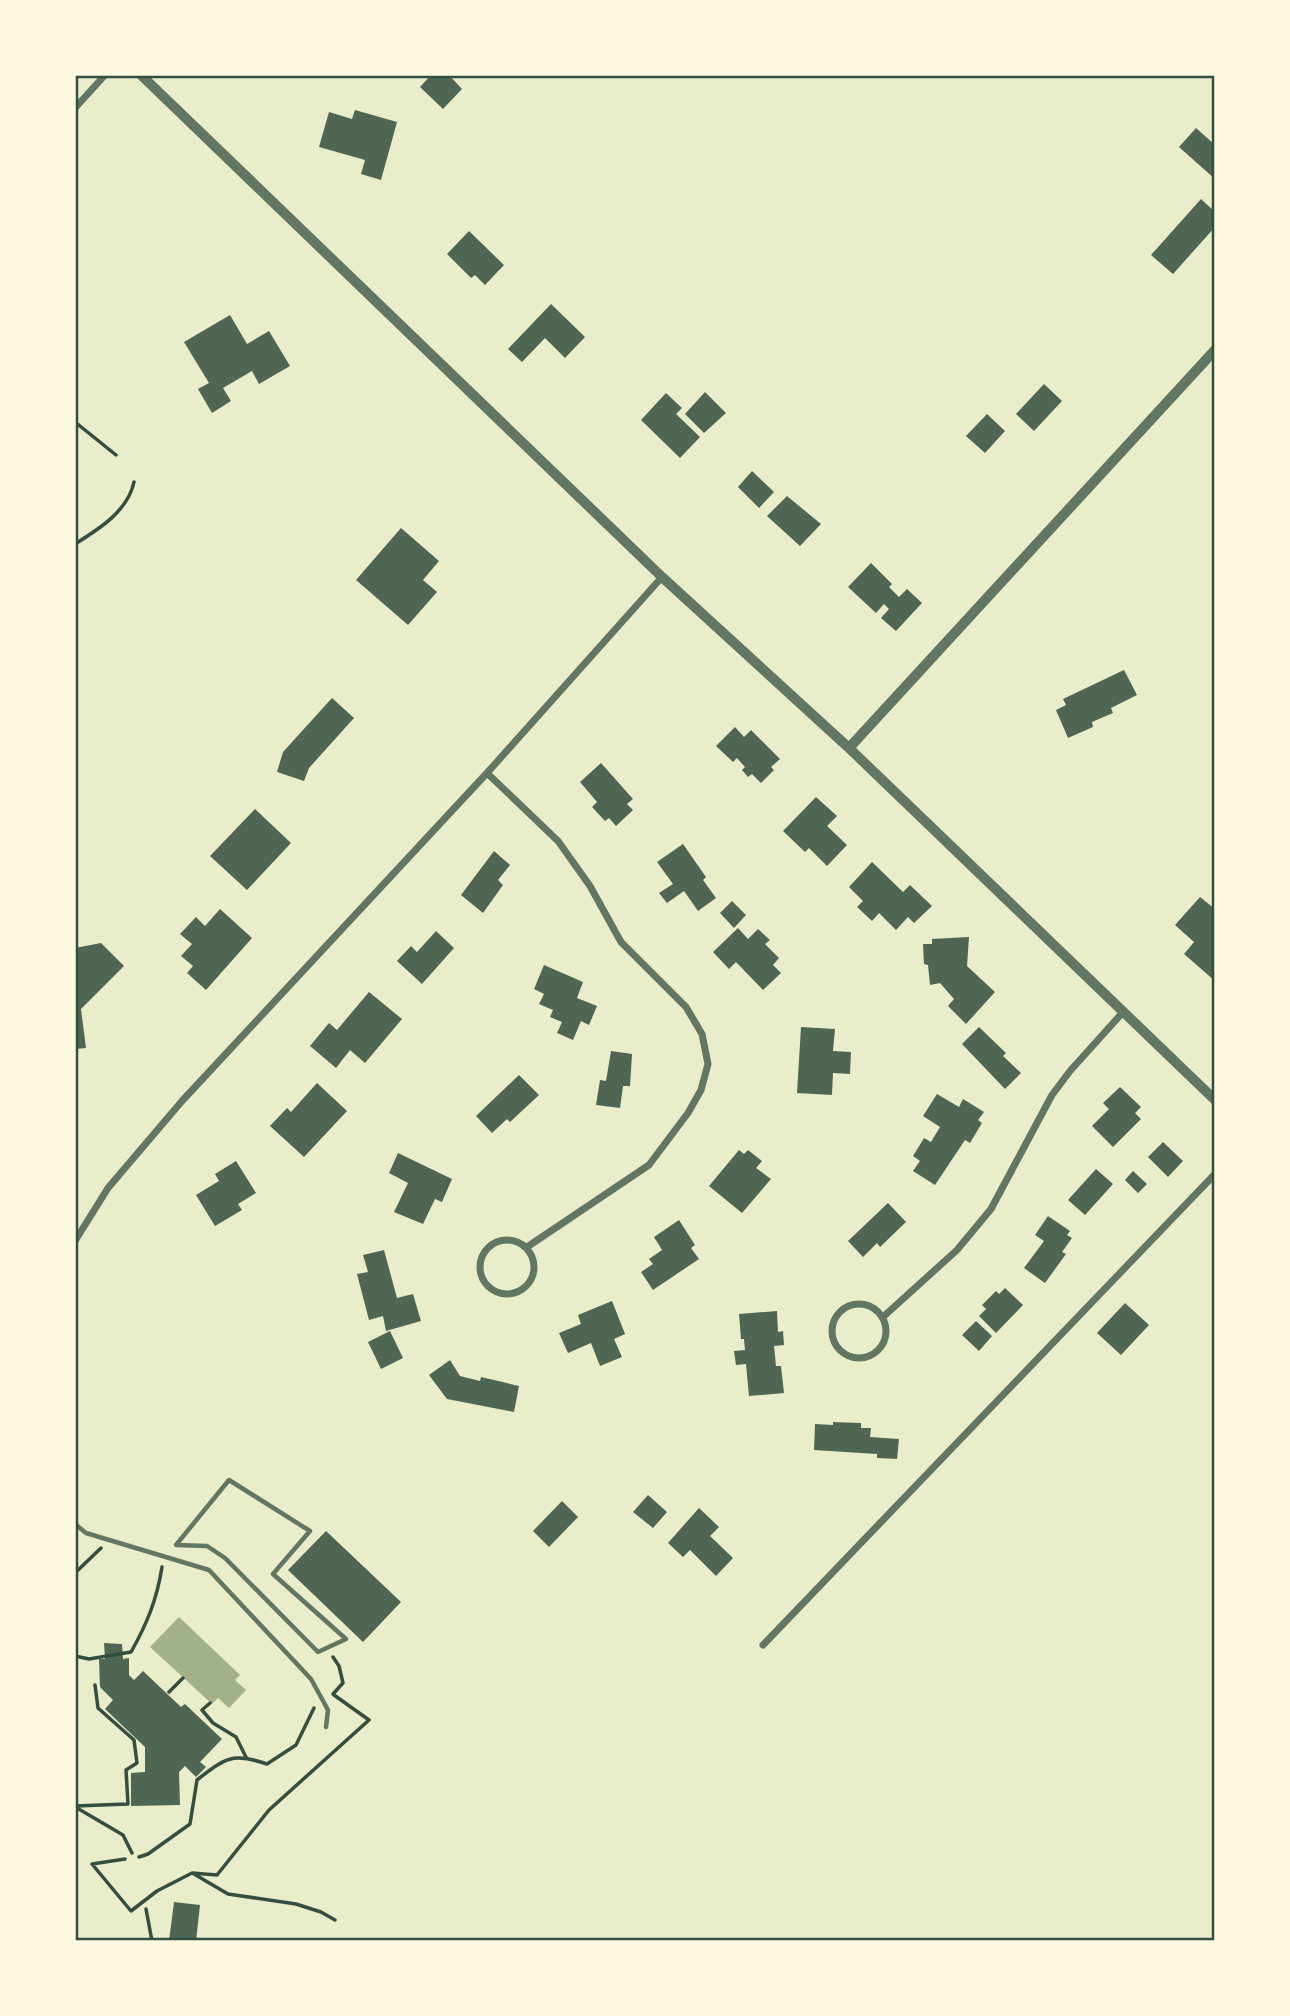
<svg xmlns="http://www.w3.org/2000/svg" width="1290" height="2016" font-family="Quicksand,sans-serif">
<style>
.water{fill:#a3b18a}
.building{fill:#4f6655}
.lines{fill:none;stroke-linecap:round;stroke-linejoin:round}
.path{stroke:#344e41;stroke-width:3.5}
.service{stroke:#617663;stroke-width:4.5}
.minor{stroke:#617663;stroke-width:7}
.tertiary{stroke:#617663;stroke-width:10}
.neatline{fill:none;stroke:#344e41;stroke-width:2.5}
</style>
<rect width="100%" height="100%" fill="#e9edc9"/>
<path class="water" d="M179,1617L240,1675L235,1680L246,1690L229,1708L218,1698L212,1704L150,1647Z"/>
<path class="building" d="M431,75H449L462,89L443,109L420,87Z
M355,110L397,122L381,180L361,174L365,160L319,147L329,112L352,119Z
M1196,128L1215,145V179L1179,147Z
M1201,199L1215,212V227L1173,274L1151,255Z
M469,231L504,265L485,285L475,275L471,278L447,254Z
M551,304L585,337L565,358L545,338L522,362L508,349Z
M230,315L247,344L269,331L290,366L259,384L252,371L223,388L231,401L212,413L198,389L209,383L184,342Z
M1044,384L1062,401L1034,431L1016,414Z
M705,392L726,413L704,433L685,414Z
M666,393L682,408L676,414L700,437L680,458L641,420Z
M987,414L1005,431L985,453L966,436Z
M752,471L774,492L759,508L738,487Z
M787,496L821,524L800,546L767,516Z
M401,528L439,561L423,580L437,592L408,625L356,580Z
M871,563L892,584L889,587L899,597L907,589L922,603L896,631L881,618L889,609L884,604L876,613L848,587Z
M1124,670L1137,695L1111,708L1113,713L1092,722L1093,727L1068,738L1056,710L1066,705L1063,699Z
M332,698L354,718L309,768L304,781L277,772L283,752Z
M735,727L744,737L751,730L780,759L771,767L774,770L761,783L752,774L748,777L742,770L745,767L737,758L733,762L716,746Z
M601,763L633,799L627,804L633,810L616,826L609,818L605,821L592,807L597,802L580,782Z
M816,797L837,816L827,826L847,845L827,866L809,848L805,852L783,831Z
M255,809L291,843L247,890L210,856Z
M683,844L706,877L703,880L716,898L698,911L684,891L667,903L659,893L673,884L657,862Z
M494,851L510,865L498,880L503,885L483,913L461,895Z
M872,862L903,892L910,885L932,906L914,923L908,917L896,930L879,913L872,921L857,907L863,901L849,887Z
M1200,897L1215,909V981L1184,954L1194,942L1175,925Z
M732,901L746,915L734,928L720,913Z
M220,909L252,938L206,990L187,973L193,966L181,956L192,944L180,934L196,917L205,926Z
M738,928L748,939L758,929L770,940L765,944L779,958L773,965L781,973L763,990L736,962L729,969L713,952Z
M436,931L454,948L422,984L397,961L411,946L417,952Z
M969,937L967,966L995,992L966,1024L948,1006L954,999L940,983L930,985L928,965L924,964L923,944H932V939Z
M101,943L124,966L81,1009L86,1048L75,1049V948Z
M544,965L583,982L577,998L597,1006L589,1025L581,1021L573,1040L557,1033L562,1022L550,1017L553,1010L539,1004L544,994L534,989Z
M369,992L402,1019L365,1063L350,1050L336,1068L310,1046L329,1023L337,1030Z
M801,1027L835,1029L833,1051L851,1052L850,1074L833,1073L832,1095L797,1093Z
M979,1027L1006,1053L1003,1056L1021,1073L1005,1089L962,1044Z
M611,1051L632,1054L630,1086H623L620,1108L596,1105L600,1080L606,1081Z
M519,1075L539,1095L510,1122L507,1119L492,1133L476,1116Z
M317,1083L347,1111L304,1157L270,1126L287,1108L291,1112Z
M1120,1087L1141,1107L1135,1113L1141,1119L1113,1147L1092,1126L1109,1109L1103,1103Z
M937,1094L959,1107L963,1099L984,1112L978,1120L982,1123L970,1143L965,1140L935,1185L913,1171L920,1161L913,1156L924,1138L931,1142L940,1127L923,1116Z
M1163,1142L1183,1161L1168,1177L1148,1157Z
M739,1150L744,1154L748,1150L762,1161L756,1168L771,1179L742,1213L709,1186Z
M398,1153L452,1179L442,1202L435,1199L423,1224L394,1212L408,1183L389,1173Z
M236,1161L256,1193L238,1204L242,1210L215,1226L196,1195L219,1181L215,1174Z
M1096,1169L1113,1184L1085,1215L1068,1200Z
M1133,1171L1147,1184L1138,1193L1125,1180Z
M888,1203L906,1222L880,1247L877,1243L863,1257L848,1241Z
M1048,1216L1070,1231L1067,1235L1072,1238L1062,1252L1066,1254L1045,1283L1024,1268L1044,1241L1035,1235Z
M679,1220L695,1245L691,1248L699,1259L653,1290L641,1272L653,1264L649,1259L662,1250L654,1237Z
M384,1250L397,1298L413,1294L421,1321L386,1331L383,1316L369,1320L357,1274L368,1272L363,1255Z
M1005,1288L1023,1305L996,1333L979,1316L986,1309L982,1305L996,1291L999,1294Z
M612,1301L625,1334L614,1339L622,1357L600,1366L591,1343L568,1353L559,1333L581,1324L578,1315Z
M1125,1303L1149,1325L1121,1355L1097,1333Z
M777,1311L778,1332L783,1331L784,1345L774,1346L776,1366H781L784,1393L749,1396L746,1364L736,1365L734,1351L745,1350L744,1339H741L739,1314Z
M976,1321L992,1336L979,1351L962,1335Z
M390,1331L403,1358L381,1369L368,1342Z
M450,1360L460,1376L480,1381L481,1377L519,1386L514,1412L447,1399L429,1375Z
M833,1422L861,1423V1428H871L870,1437L899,1439L897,1459L877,1458V1454L814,1450L815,1424L833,1425Z
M648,1495L667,1512L653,1528L633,1512Z
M562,1501L578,1517L549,1547L533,1531Z
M699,1508L719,1527L710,1536L733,1558L716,1576L690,1550L683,1557L668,1543Z
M326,1531L401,1602L363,1642L288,1570Z
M104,1643L122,1644L123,1659L129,1658V1675L134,1680L143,1671L181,1707L185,1704L222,1739L200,1762L206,1767L196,1777L185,1766L179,1772L180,1805L131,1806V1773L145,1772V1747L105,1709L113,1700L100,1687L99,1659H105Z
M174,1902L200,1905L196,1941H169Z"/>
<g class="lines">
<path class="path" d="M75,422L116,455
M75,544C99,529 128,511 134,482
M75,1573L101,1548
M75,1656L89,1659L131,1652C147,1624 157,1599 162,1567
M333,1657L339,1666L343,1683L333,1694
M169,1692L183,1678
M210,1703L202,1710L213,1723L236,1737L246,1757
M75,1806L128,1804L126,1770L137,1763L134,1740L98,1708L95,1685
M77,1808L123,1835L132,1853
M139,1857L148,1854L190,1824L197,1780C225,1758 233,1752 267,1764L296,1745L314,1708
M125,1859L92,1864L131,1911L157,1891L192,1873L217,1875L269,1810L369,1720L334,1695
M194,1874L228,1894L296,1904L321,1912L335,1920
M146,1909L152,1941"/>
<path class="service" d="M229,1480L310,1531L273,1574L346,1639L318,1652L225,1558L207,1546L176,1545Z
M75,1524L86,1533L209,1570L311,1679L328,1710L326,1727"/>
<path class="minor" d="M75,108L105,75
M487,773L558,841L590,886L621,942L686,1007L702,1034L708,1064L701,1090L688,1113L649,1165L527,1247
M480 1267a27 27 0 1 1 54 0a27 27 0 1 1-54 0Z
M75,1241L108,1188L182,1101L487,773L662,577
M832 1331a27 27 0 1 1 54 0a27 27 0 1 1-54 0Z
M883,1317L957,1250L991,1209L1052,1095L1070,1071L1124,1011
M763,1645L1215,1174"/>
<path class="tertiary" d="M141,75L662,577L849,748L1215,1100
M849,748L1215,350"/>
</g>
<rect width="1290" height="2016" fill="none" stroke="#fefae0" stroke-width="154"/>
<rect x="77" y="77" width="1136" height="1862" class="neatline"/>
</svg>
